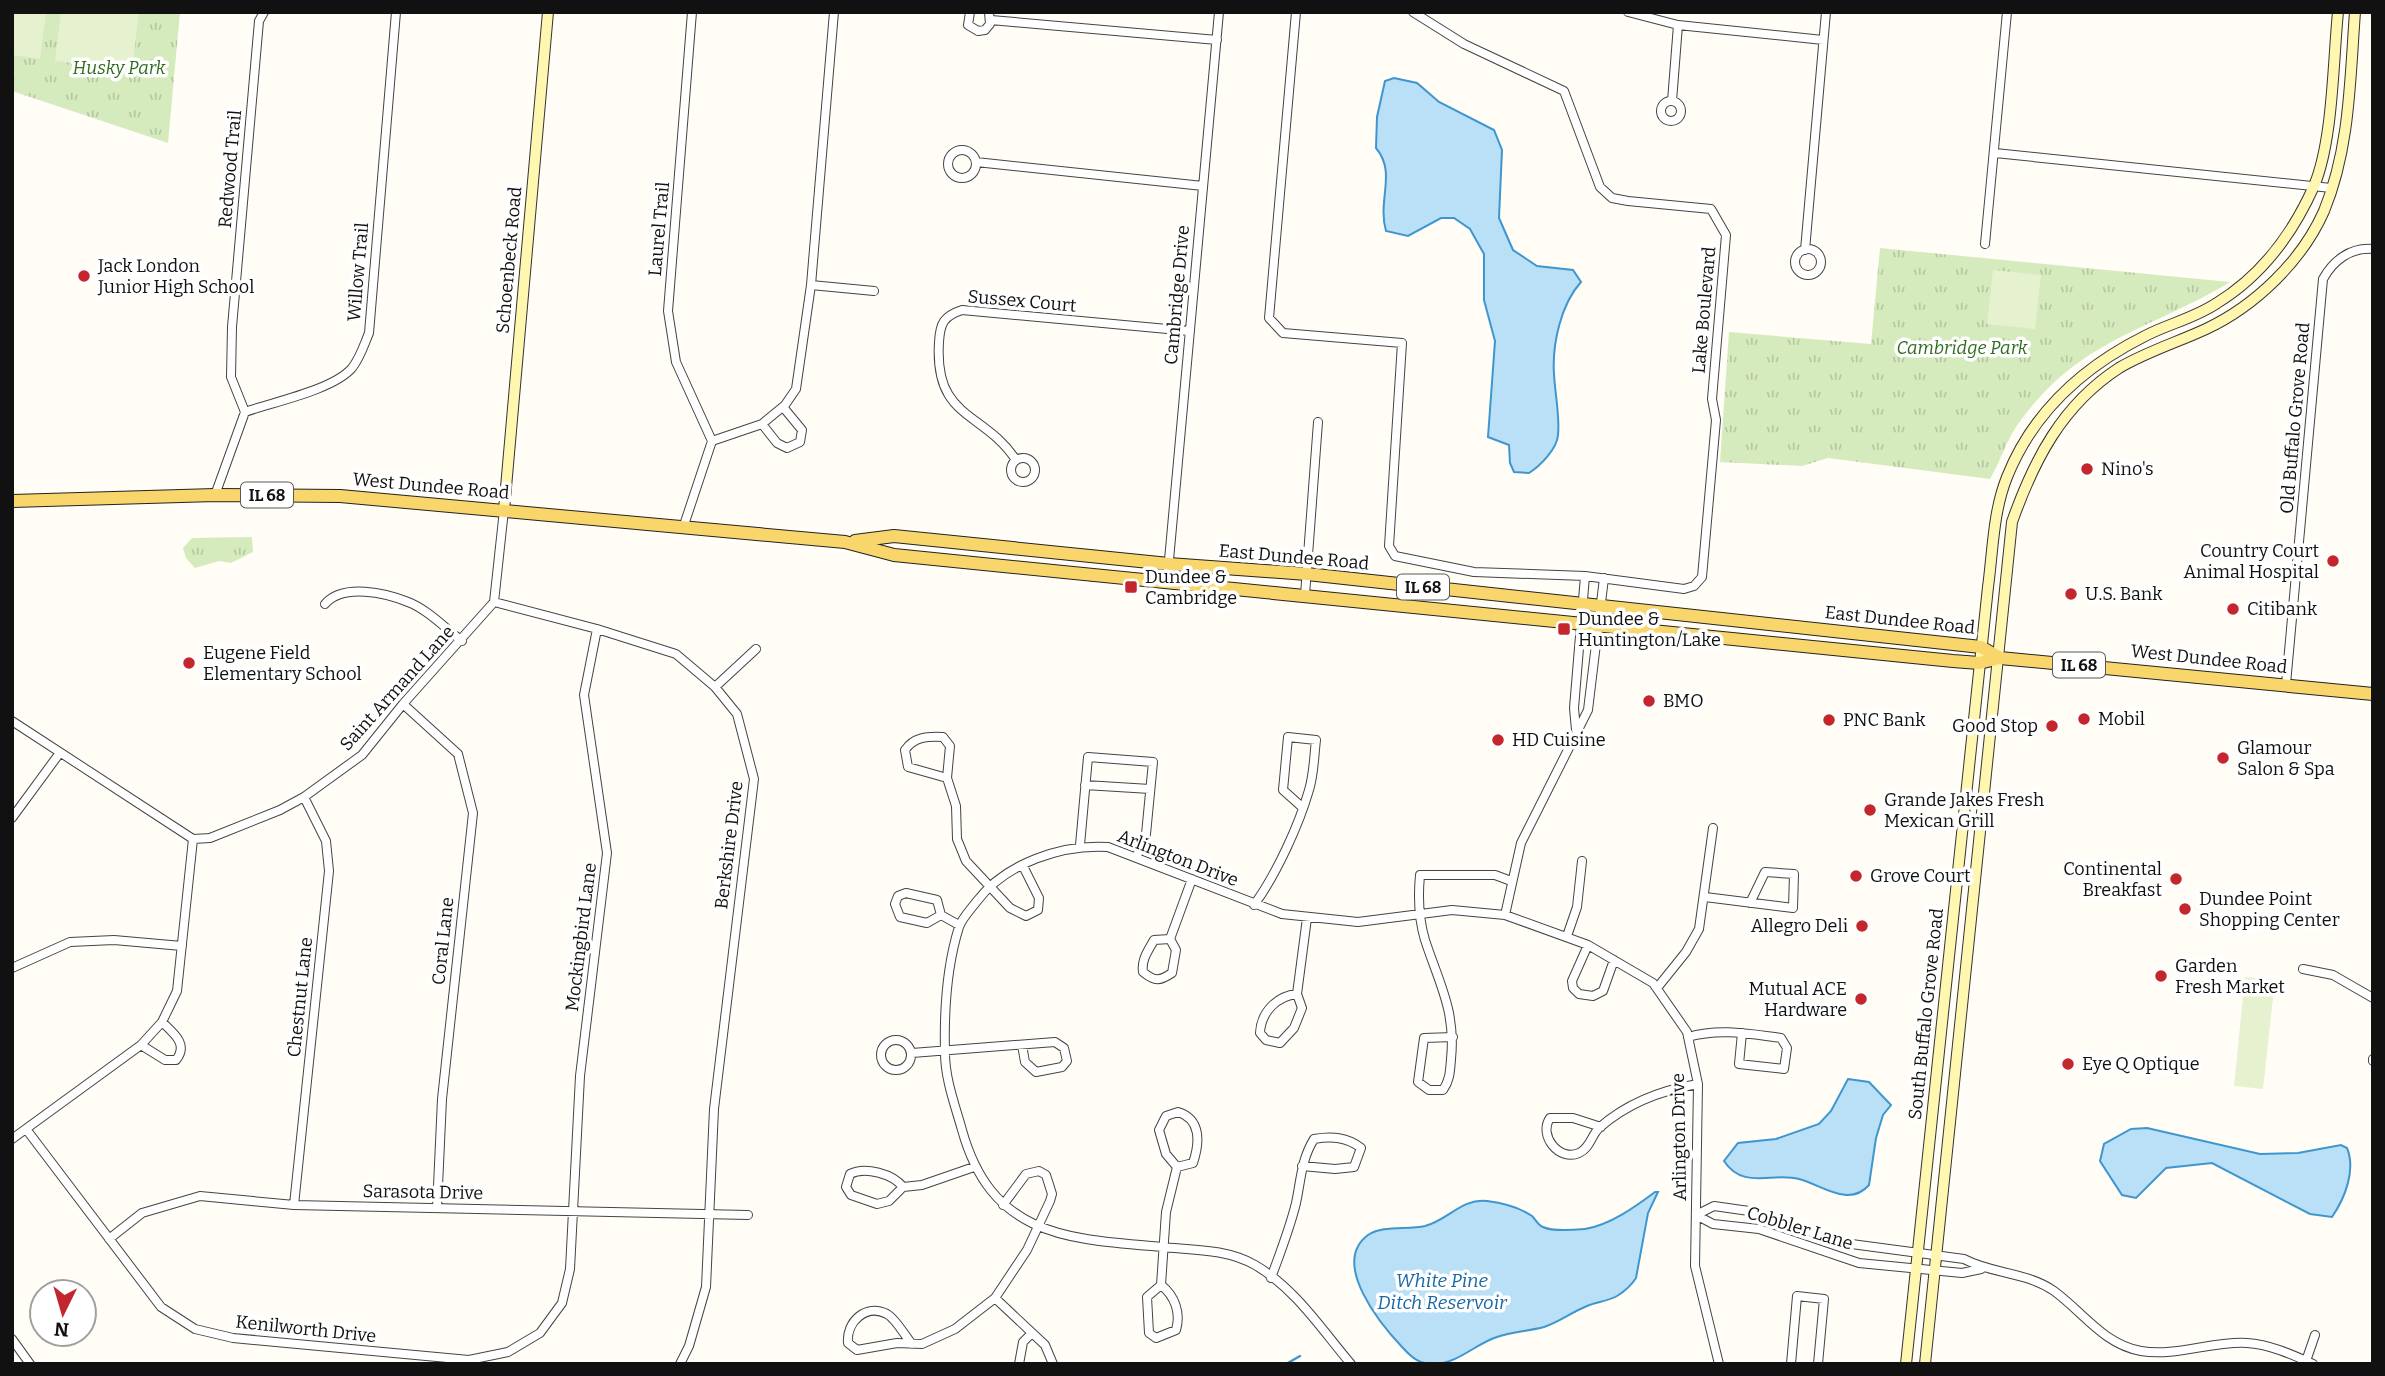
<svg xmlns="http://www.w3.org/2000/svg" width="2385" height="1376" font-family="Bitter,serif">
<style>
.park{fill:url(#park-tufts)}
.pitch{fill:#e6f2cf}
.water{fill:#b9e0f7;stroke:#3f96cf;stroke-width:2}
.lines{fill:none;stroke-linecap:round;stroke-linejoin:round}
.stream{stroke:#3f96cf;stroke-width:2.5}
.minor-casing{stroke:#444;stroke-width:10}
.secondary-casing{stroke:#333;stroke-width:12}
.primary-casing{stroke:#222;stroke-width:14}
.minor{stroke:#fff;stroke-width:8}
.secondary{stroke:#fff6b0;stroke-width:10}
.primary{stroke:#f9d66b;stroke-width:12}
.poi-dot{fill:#c4262e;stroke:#fff;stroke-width:2.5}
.labels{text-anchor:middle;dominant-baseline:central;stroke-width:7;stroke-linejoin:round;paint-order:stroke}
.shield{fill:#fff;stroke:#585858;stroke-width:2}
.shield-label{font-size:16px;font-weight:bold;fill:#111}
.park-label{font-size:18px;font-style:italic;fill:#2f6b1f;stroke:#fff}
.street-label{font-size:18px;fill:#111;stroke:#fff}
.poi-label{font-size:18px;fill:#111;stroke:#fff;text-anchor:start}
.water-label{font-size:19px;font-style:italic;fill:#1768a6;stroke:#fff}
</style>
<defs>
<pattern id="park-tufts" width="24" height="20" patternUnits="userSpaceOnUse" patternTransform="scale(1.75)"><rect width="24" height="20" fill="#d5ebbd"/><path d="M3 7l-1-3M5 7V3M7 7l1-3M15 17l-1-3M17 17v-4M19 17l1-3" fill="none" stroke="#b6c8a1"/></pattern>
</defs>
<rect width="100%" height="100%" fill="#fffdf5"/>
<path class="park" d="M12,12H180L168,143L12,91Z
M1880,248L2230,282C2147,332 2077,339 2016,427C2006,442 2000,462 1990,479L1828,458L1802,466L1720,462L1729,332L1871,344Z
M252,537L253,552L231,563L219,561L195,568L186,558L183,548L192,538Z"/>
<path class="pitch" d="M12,12H46L40,59L12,55Z
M61,12H139L132,70L55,61Z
M1993,270L2041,275L2035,329L1987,324Z
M2245,977L2275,980L2263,1089L2234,1086Z"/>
<path class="water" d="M1394,78L1417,83L1439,102L1494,130L1502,150L1499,218L1513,250L1537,266L1573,270L1581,282C1561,304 1552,344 1554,374C1555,394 1560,416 1558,435C1557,449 1540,466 1529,473L1514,472L1510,463L1509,445L1488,437L1495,341L1484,300V254L1470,229L1454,218H1441L1408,236L1386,231C1377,200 1397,173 1376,148L1377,117L1385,81Z
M1848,1079L1869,1082L1891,1105L1883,1115L1876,1138L1869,1185C1849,1208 1822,1185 1799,1179C1772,1172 1743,1190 1724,1161L1738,1143L1776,1139L1819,1124L1831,1111Z
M2147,1128L2260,1154L2298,1153L2341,1145L2347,1148C2356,1170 2345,1198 2332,1217L2310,1214L2212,1163L2166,1168L2136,1198L2122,1195L2100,1161L2104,1144L2131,1129Z
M1655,1192H1658L1648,1213L1636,1278C1631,1286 1625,1291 1617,1296C1608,1301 1597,1302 1587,1306C1572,1312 1559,1322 1544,1327C1529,1331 1512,1332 1497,1337C1475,1344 1459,1363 1434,1364C1420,1364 1413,1359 1403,1348C1381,1325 1330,1263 1368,1235C1382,1225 1408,1230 1425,1226C1448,1220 1462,1198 1487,1201C1503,1203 1519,1207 1532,1216C1536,1220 1538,1225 1543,1227C1553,1232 1574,1230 1585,1229C1610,1225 1635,1207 1655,1192Z"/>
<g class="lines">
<path class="stream" d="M1286,1364L1300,1356"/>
<defs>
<path id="minor" d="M692,12L668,311L676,362L712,441
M970,12L968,25L978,31L985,30L990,24L989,12
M1296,12L1269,318L1283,333L1402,343L1389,546L1395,556L1474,572L1585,576L1684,589L1694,586L1702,577L1716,420L1712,399L1726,235L1711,209L1628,201L1612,198L1600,187L1564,91L1464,44L1413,12
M1628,12L1678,25L1823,40
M991,20L1217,40
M1661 111a10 10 0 1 1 20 0a10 10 0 1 1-20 0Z
M1672,101L1678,25
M948 164a14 14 0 1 1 28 0a14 14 0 1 1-28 0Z
M1995,153L2331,188
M976,162L1203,186
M1985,244L2007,12
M1795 262a13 13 0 1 1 26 0a13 13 0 1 1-26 0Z
M1805,250L1826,12
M811,285L874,291
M245,412L231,377L232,327L259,21L264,12
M762,424L777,443L787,448L800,442L802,430L783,407
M1011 470a12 12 0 1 1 24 0a12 12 0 1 1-24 0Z
M1016,460C983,410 934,420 939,342C940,323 944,316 962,310L1189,331
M215,495L245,412C273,402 333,390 352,368C360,358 364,345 369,333L396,12
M683,528L712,441L762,424L785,405L796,389L811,285L834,12
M1167,582L1219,12
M1305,595L1318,422
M494,602L597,629L676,654L715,687L737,714L754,779L714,1109L706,1287L689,1346L680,1364
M325,604C343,583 386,593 408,602C427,609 446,629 462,641
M2286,684L2323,279C2333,261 2350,247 2373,249
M715,687L756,649
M403,704L458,754L473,813L442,1099L437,1208
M12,721L193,839
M1576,730L1574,708L1585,576
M947,778L908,767L905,750C914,737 927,736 943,737L950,746L947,778L956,806L957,839L966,861L1010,908L1026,916L1038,910L1039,898L1023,866
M1085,785L1150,789
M12,818L59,754
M193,839L210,838L280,810L304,797L362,755L403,704L494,602L504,510
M1080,845L1088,757L1153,762L1146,834L1137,856
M906,893L937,900L941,915L927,923L900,917L895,904L898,896Z
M1705,897L1793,908L1794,874L1765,872L1750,903
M1254,905C1276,875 1299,825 1309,790C1314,774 1314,756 1316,740L1288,737L1283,790L1302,807
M941,915L959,925
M1505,915L1521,843L1588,710L1604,578
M1567,936L1577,907L1582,861
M1170,939L1176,950L1172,973C1160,981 1155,982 1143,972C1141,960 1148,951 1154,940Z
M1170,939L1192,879
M1588,945L1572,981L1573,988L1579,994L1593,996L1603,991L1614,960
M12,968L70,942L114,940L182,946
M2303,969L2333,975L2373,998
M1657,988L1686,952L1699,929L1713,828
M1297,994C1277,996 1261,1012 1260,1033L1266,1040L1280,1043L1294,1028L1302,1008L1297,994L1307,918
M1453,1037L1424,1038L1418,1082L1429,1090H1443C1450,1080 1450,1071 1451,1059C1456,1011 1439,983 1425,940C1419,920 1418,896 1420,875H1495L1511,881
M1688,1037C1720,1028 1749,1034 1781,1038L1787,1048L1784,1069L1739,1064L1742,1033
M881 1055a15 15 0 1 1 30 0a15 15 0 1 1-30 0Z
M141,1045L165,1060H176C189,1044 173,1033 162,1022
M912,1053L1055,1042L1064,1048L1067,1061L1062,1067L1036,1072L1025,1062L1022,1045
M2373,1059V1061
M1178,1112C1201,1119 1200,1142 1193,1163L1177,1167L1166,1154L1159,1130L1166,1116Z
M1601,1127L1573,1118H1550C1538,1135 1559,1162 1579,1153C1590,1148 1591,1136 1599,1128C1626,1104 1662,1090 1698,1084
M26,1129L161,1307L195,1329L233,1338L469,1360L508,1352L540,1333L562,1303L570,1269L580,1076L607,853L584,695L597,629
M12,1139L141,1045L162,1022L177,991L193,839
M903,1187C893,1174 865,1166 850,1174L846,1187L851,1195L877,1204L889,1201L903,1187L922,1185L974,1167
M294,1205L329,871L326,841L304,797
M109,1239L142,1213L200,1196L294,1205L748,1215
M1981,1269L1962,1273L1859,1263L1759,1229L1713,1224L1696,1215L1714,1206L1749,1211L1844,1243L1964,1259C1992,1274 2027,1272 2054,1291C2083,1312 2103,1344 2141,1351C2176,1357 2211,1341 2247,1343C2269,1344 2293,1355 2313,1364
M1271,1278C1280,1253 1290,1228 1296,1203C1301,1180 1301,1160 1314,1139C1332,1136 1347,1137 1361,1148L1354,1167L1335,1169L1302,1166
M1161,1285C1175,1296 1181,1313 1176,1330L1156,1338L1149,1333L1147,1297L1161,1285L1166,1212L1177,1167
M995,1298L1045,1345L1053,1364
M12,1339L30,1364
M912,1344C905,1336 896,1319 887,1314C866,1303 846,1322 848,1343L857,1350L897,1343L922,1344L955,1329L995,1298L1027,1250L1050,1201L1052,1194L1046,1175L1039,1171L1026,1174L1003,1205
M2306,1361L2315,1335
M1019,1364L1023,1342L1031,1334
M1351,1364C1322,1330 1295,1288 1255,1265C1227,1249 1194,1250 1162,1247C1067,1239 992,1237 962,1130C955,1105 945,1079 945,1053C944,1014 947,965 959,927C962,918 971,909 977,901C1006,863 1062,844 1108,847L1282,914L1358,922L1452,910L1505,915L1588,945L1653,983L1687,1032L1698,1084L1695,1266L1719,1364
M1791,1364L1797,1296L1824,1299L1818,1364"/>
<path id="secondary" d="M504,510L548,12
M1906,1364L1988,587C1993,550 1993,512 2007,477C2033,412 2083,367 2145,336C2168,324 2195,318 2217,303C2261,276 2293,233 2314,186C2333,141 2333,62 2338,12
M1925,1364L2012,522C2034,460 2062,405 2119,368C2146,352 2178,342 2206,329C2255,306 2302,261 2324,211C2350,148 2350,79 2355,12"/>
<path id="primary" d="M12,501L215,495L340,496L845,542L894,555L1953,661L1979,663L2000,658L2373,694
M855,541L894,536L1169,564L1307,574L1981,647L2000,658"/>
</defs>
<use href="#minor" class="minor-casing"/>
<use href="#secondary" class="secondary-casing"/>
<use href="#primary" class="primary-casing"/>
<use href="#minor" class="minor"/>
<use href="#secondary" class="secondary"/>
<use href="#primary" class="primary"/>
</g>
<g class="poi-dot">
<circle cx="84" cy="276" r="7"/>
<circle cx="2087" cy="469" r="7"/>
<circle cx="2333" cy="561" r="7"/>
<rect x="1124" y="580" width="14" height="14" rx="3.5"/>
<circle cx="2071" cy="594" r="7"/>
<circle cx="2233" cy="609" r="7"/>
<rect x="1557" y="622" width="14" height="14" rx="3.5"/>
<circle cx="189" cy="663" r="7"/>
<circle cx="1649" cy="701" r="7"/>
<circle cx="2084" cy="719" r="7"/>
<circle cx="1829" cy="720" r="7"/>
<circle cx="2052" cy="726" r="7"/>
<circle cx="1498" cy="740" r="7"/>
<circle cx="2223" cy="758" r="7"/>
<circle cx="1870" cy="810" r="7"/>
<circle cx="1856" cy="876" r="7"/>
<circle cx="2176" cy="879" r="7"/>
<circle cx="2185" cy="909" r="7"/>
<circle cx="1862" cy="926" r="7"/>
<circle cx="2161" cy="976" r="7"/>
<circle cx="1861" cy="999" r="7"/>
<circle cx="2068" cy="1064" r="7"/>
</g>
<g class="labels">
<g class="shield">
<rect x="241" y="482.5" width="52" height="25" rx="5"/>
<rect x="1397" y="574.5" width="52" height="25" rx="5"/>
<rect x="2053" y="652.5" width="52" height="25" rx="5"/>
</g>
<g class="shield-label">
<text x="267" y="495">IL 68</text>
<text x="1423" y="587">IL 68</text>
<text x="2079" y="665">IL 68</text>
</g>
<g class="park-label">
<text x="119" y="68">Husky Park</text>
<text x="1962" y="348">Cambridge Park</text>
</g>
<g class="street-label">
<text transform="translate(230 169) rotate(-85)">Redwood Trail</text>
<text transform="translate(659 229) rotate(-85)">Laurel Trail</text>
<text transform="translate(509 260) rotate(-85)">Schoenbeck Road</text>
<text transform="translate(358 272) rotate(-85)">Willow Trail</text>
<text transform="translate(1177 295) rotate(-85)">Cambridge Drive</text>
<text transform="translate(1022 301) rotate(5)">Sussex Court</text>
<text transform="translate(1704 310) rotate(-85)">Lake Boulevard</text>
<text transform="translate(2295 418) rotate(-85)">Old Buffalo Grove Road</text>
<text transform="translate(431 486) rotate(5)">West Dundee Road</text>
<text transform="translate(1294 557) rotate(5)">East Dundee Road</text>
<text transform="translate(1900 620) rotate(6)">East Dundee Road</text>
<text transform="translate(2209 659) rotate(6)">West Dundee Road</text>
<text transform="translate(397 688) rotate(-48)">Saint Armand Lane</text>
<text transform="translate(729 845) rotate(-83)">Berkshire Drive</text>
<text transform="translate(1178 858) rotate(21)">Arlington Drive</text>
<text transform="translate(581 937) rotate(-83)">Mockingbird Lane</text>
<text transform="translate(443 941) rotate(-84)">Coral Lane</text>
<text transform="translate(300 997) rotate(-84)">Chestnut Lane</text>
<text transform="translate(1926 1014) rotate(-84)">South Buffalo Grove Road</text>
<text transform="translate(1679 1137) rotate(-91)">Arlington Drive</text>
<text transform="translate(423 1192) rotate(1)">Sarasota Drive</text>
<text transform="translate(1800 1228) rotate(17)">Cobbler Lane</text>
<text transform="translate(306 1329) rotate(6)">Kenilworth Drive</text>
</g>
<g class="poi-label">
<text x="98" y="266">Jack London<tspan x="98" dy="21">Junior High School</tspan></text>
<text x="2101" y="469">Nino's</text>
<text x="2319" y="551" text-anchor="end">Country Court<tspan x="2319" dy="21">Animal Hospital</tspan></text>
<text x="1145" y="577">Dundee &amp;<tspan x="1145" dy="21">Cambridge</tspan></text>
<text x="2085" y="594">U.S. Bank</text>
<text x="2247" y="609">Citibank</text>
<text x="1578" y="619">Dundee &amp;<tspan x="1578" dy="21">Huntington/Lake</tspan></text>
<text x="203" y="653">Eugene Field<tspan x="203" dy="21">Elementary School</tspan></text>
<text x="1663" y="701">BMO</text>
<text x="2098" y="719">Mobil</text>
<text x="1843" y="720">PNC Bank</text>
<text x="2038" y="726" text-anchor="end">Good Stop</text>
<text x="1512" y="740">HD Cuisine</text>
<text x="2237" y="748">Glamour<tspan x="2237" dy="21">Salon &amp; Spa</tspan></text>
<text x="1884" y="800">Grande Jakes Fresh<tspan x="1884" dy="21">Mexican Grill</tspan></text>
<text x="2162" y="869" text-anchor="end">Continental<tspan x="2162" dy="21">Breakfast</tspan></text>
<text x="1870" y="876">Grove Court</text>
<text x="2199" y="899">Dundee Point<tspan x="2199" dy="21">Shopping Center</tspan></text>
<text x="1848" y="926" text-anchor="end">Allegro Deli</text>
<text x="2175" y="966">Garden<tspan x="2175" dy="21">Fresh Market</tspan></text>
<text x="1847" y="989" text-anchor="end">Mutual ACE<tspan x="1847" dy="21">Hardware</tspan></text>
<text x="2082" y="1064">Eye Q Optique</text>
</g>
<g class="water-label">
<text x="1442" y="1280">White Pine<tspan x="1442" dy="22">Ditch Reservoir</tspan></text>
</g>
</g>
<rect width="2385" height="1376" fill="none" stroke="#111111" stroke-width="28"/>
<g transform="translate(63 1313) rotate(185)"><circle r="33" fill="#ffffff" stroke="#a0a0a0" stroke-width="2"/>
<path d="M0-5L12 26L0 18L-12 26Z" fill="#c4262e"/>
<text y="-10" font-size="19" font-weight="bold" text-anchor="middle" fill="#111111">N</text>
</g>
</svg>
